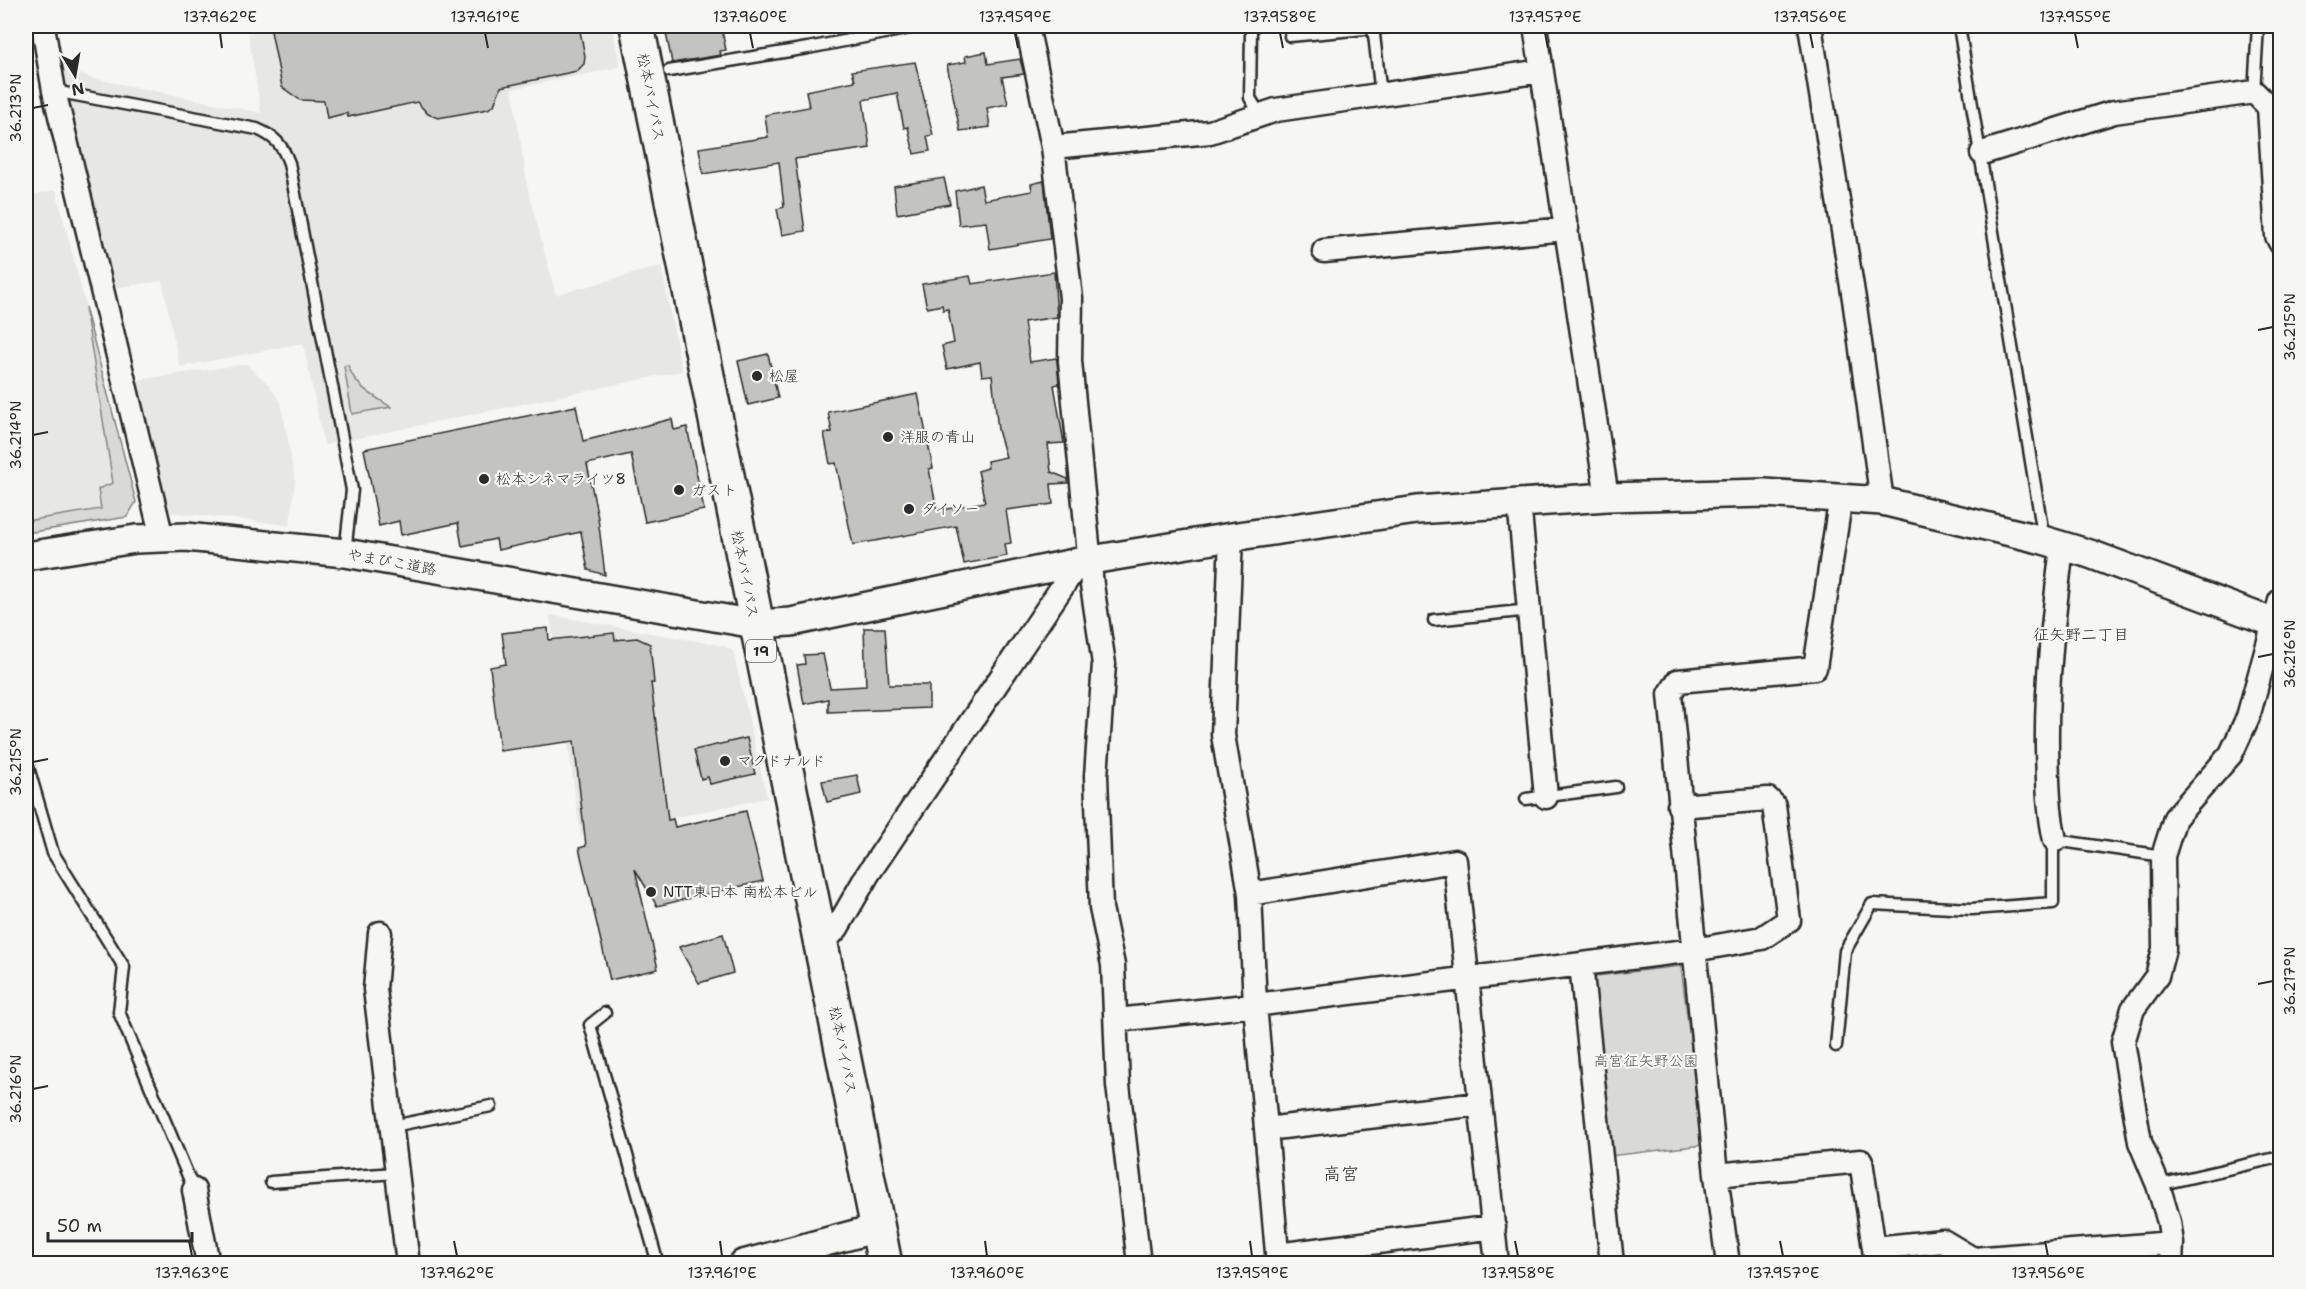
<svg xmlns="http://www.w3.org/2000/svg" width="2306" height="1289" font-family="'Shantell Sans','Klee One',sans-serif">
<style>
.built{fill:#e7e7e3}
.green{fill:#d9d9d5;stroke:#828280;stroke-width:1.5}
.building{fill:#c3c3c0;stroke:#2b2b2b;stroke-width:1.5}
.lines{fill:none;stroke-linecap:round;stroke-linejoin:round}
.service-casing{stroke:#2b2b2b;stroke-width:15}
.minor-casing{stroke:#2b2b2b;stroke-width:27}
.tertiary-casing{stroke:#2b2b2b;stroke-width:32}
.trunk-casing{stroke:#2b2b2b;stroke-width:38}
.service{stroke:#f6f6f2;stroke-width:10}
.minor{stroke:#f6f6f2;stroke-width:22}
.tertiary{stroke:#f6f6f2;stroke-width:27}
.trunk{stroke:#f6f6f2;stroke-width:33}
.ticks{fill:none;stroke:#2b2b2b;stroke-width:2}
.poi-dot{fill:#2b2b2b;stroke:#f6f6f2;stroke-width:2}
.labels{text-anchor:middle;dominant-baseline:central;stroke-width:4.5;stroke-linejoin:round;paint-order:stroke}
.shield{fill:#f6f6f2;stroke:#686867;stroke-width:1.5}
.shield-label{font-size:14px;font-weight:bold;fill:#2b2b2b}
.street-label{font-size:15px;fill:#2b2b2b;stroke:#f6f6f2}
.poi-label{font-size:15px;fill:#2b2b2b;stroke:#f6f6f2;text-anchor:start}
.park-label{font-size:15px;fill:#565656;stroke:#f6f6f2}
.neighbourhood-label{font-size:16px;fill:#2b2b2b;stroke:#f6f6f2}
.quarter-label{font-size:18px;fill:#2b2b2b;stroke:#f6f6f2}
.neatline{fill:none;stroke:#2b2b2b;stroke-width:2}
.ticks-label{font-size:15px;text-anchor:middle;fill:#2b2b2b}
</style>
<rect width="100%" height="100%" fill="#f6f6f2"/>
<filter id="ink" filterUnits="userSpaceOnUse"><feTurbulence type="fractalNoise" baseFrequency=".0167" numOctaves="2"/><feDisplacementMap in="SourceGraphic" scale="12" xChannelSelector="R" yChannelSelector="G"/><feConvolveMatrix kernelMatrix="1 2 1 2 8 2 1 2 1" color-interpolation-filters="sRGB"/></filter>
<g filter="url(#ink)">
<path class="built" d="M247,26H612L620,67L512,89L528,190L556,295L661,266L682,371L324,445L303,343L180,367L162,281L113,288L56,66L91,78L261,113Z
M56,190L136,502L127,517L26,533V196Z
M246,364L268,384L281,403L295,480L290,525L168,512L137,380Z
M550,615L724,646L733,651L767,798L581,837Z"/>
<path class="green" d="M85,307L136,502L127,517L26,533V521L101,509L98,489L113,483Z
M348,365C355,387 372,395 391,407L352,414L344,366Z
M1681,966L1703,1145L1610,1156L1588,977Z"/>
<path class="building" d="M270,26H579L585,56L584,64L577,71L501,87L494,105L488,109L438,118L428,114L417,102L348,117L347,113L327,118L324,101L300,100L282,87Z
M690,26H721L726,50L720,51L721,55L672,63L666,33L690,28Z
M986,52L988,64L1020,59L1024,74L1002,77L1008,104L987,108L990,127L960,131L947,65L966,62L965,56Z
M915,62L933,135L927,136L930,151L914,154L908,127L904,128L897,93L863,100L870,148L795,159L805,231L782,235L777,209L784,207L779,162L703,174L699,148L768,137L765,115L809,107L806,91L855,81L852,71Z
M944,178L950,204L897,214L894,186Z
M1044,181L1050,239L990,249L986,222L959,225L955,191L981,185L984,200L1032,191L1031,184Z
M1054,272L1057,317L1024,322L1030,362L1056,358L1057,361L1059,384L1054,385L1064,443L1048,444L1051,472L1068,479V483L1051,484L1053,504L1006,510L1011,543L1005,544L1007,556L964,564L956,526L853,545L836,463L830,464L824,433L832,432L828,412L918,394L933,468L929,469L937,511L985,502L978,471L988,468L987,461L1006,457L998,430L992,375L982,376L980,362L947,369L942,346L954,343L948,309L943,310L942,305L927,308L922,284L970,276L972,284Z
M768,354L778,398L748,405L738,361Z
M576,406L583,441L672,419L674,430L687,427L704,510L645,522L631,454L587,464L598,518L605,575L588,570L581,532L498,550L496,539L462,546L458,523L401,535L399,521L379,526L364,449Z
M548,628L549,640L614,633L615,640L637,638L650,644L654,683H651L668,820L673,819L675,827L746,811L763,881L657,906L635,869L658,969L610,980L579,848L586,846L574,741L500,751L490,667L506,664L502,633Z
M864,628H885L889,685H929V708L828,712V699L804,704L797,665L805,664L804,655L823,654L830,688L866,686Z
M747,738L755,774L710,784L708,777L701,779L694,750Z
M857,775L861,794L827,802L822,781Z
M723,934L733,973L699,983L679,947Z"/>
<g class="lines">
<defs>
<path id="service" d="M1373,26L1381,95
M1959,26L2042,528
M1251,30L1250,98L1261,116
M1290,36L1396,26
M669,71L808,48L921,26
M54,91L257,129C275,137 282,144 289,163L352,490L345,553
M2254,92L2258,26
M1434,620L1530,610
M26,760L53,853L124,967L119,1012L194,1190
M1526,799L1616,787
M605,1013L590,1025L658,1264
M1836,1046L1845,951L1872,904L1972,909L2053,903V851L2055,840L2163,856
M393,1126L491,1106
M271,1182L395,1173
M2158,1185L2280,1157"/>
<path id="minor" d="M43,26L54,91L162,538
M1027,26L1053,147L1071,298L1070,361L1092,585L1104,664L1096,776L1101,908L1113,965L1118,1085L1139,1264
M1535,26L1607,497
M1810,26L1854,299L1882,501
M1053,147L1210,132L1276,110L1542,71
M1982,153L2114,112L2254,92L2269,107L2277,236L2280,242
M1324,251L1567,229
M1519,501L1546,797
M1231,537L1223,735L1250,894L1255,1005L1278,1264
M2055,840C2048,809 2048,780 2047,749C2046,680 2054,614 2062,547
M1250,894L1455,861L1497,1264
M380,933L375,989L408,1264
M821,945L837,928L868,874L1079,562
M1581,964L1612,1264
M1117,1020L1255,1005L1694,950L1762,938L1789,920L1774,805L1768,799L1679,806
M1266,1129L1479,1104
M1716,1175L1861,1161L1876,1262
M194,1190L208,1264
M1875,1248L1943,1241L1973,1259L2172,1243
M1277,1255L1494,1227
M1728,1264L1716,1175L1670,694L1678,681L1815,668L1841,496
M2171,1264L2172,1243L2169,1222L2158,1185L2140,1142L2123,1042L2133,1009L2157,976L2164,949L2163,856L2175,818L2231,754L2248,717L2280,601"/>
<path id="tertiary" d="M26,556L136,539L186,537L345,553L755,624L791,622L1079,562L1231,537L1417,510L1607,497L1765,493L1882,501L2043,540L2090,554L2280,625
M743,1264L878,1228"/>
<path id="trunk" d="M637,26L885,1264"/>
</defs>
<use href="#service" class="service-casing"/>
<use href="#minor" class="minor-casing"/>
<use href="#tertiary" class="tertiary-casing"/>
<use href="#trunk" class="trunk-casing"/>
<use href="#service" class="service"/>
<use href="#minor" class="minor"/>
<use href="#tertiary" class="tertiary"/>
<use href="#trunk" class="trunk"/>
</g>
</g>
<path class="ticks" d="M220,33L222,48M485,33L488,48M750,33L753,48M1015,33L1018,48M1280,33L1283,48M1545,33L1548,48M1810,33L1813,48M2075,33L2078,48M33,108L48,105M2258,330L2273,327M33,435L48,432M2258,657L2273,654M33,762L48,759M2258,984L2273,981M33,1089L48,1086M189,1241L192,1256M454,1241L457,1256M720,1241L722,1256M985,1241L987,1256M1250,1241L1252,1256M1515,1241L1518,1256M1780,1241L1783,1256M2045,1241L2048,1256"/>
<g class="poi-dot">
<circle cx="757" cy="376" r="6"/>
<circle cx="888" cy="437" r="6"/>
<circle cx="484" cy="479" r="6"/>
<circle cx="679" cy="490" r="6"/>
<circle cx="909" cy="509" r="6"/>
<circle cx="725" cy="761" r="6"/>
<circle cx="651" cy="892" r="6"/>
</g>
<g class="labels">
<rect class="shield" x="746" y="640" width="30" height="22" rx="4.5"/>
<g class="shield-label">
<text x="761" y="651">19</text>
</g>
<g class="street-label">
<text transform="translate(651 97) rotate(79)">松本バイパス</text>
<text transform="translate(392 562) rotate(10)">やまびこ道路</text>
<text transform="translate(745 574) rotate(79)">松本バイパス</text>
<text transform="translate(843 1050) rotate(79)">松本バイパス</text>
</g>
<g class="poi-label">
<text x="769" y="376">松屋</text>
<text x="900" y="437">洋服の青山</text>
<text x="496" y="479">松本シネマライツ8</text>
<text x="691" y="490">ガスト</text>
<text x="921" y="509">ダイソー</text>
<text x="737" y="761">マクドナルド</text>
<text x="663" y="892">NTT東日本 南松本ビル</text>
</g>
<g class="park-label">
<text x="1646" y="1061">高宮征矢野公園</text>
</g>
<g class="neighbourhood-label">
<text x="2081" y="634">征矢野二丁目</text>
</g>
<g class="quarter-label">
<text x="1341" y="1174">高宮</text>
</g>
</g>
<rect width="2306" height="1289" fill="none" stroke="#f6f6f2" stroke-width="66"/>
<g transform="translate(75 75) rotate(169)" stroke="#f6f6f2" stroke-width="4.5" paint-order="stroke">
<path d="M0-4.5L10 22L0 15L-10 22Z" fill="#2b2b2b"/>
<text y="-9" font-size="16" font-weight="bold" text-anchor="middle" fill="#2b2b2b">N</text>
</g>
<path d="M48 1232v9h144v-9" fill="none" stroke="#2b2b2b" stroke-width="3"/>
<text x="57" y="1232" font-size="18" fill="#2b2b2b" stroke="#f6f6f2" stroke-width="4.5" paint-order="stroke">50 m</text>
<rect x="33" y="33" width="2240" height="1223" class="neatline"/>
<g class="ticks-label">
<text x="220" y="22">137.962°E</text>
<text x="485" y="22">137.961°E</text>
<text x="750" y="22">137.960°E</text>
<text x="1015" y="22">137.959°E</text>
<text x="1280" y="22">137.958°E</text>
<text x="1545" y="22">137.957°E</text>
<text x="1810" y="22">137.956°E</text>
<text x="2075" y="22">137.955°E</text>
<text transform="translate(16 108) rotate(-90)" y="5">36.213°N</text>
<text transform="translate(2290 327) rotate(-90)" y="5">36.215°N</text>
<text transform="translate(16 435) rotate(-90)" y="5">36.214°N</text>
<text transform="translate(2290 654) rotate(-90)" y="5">36.216°N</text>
<text transform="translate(16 762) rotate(-90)" y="5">36.215°N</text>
<text transform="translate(2290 981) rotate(-90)" y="5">36.217°N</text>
<text transform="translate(16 1089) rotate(-90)" y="5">36.216°N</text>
<text x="192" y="1278">137.963°E</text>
<text x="457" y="1278">137.962°E</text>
<text x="722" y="1278">137.961°E</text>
<text x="987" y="1278">137.960°E</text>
<text x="1252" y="1278">137.959°E</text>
<text x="1518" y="1278">137.958°E</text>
<text x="1783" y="1278">137.957°E</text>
<text x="2048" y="1278">137.956°E</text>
</g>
</svg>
